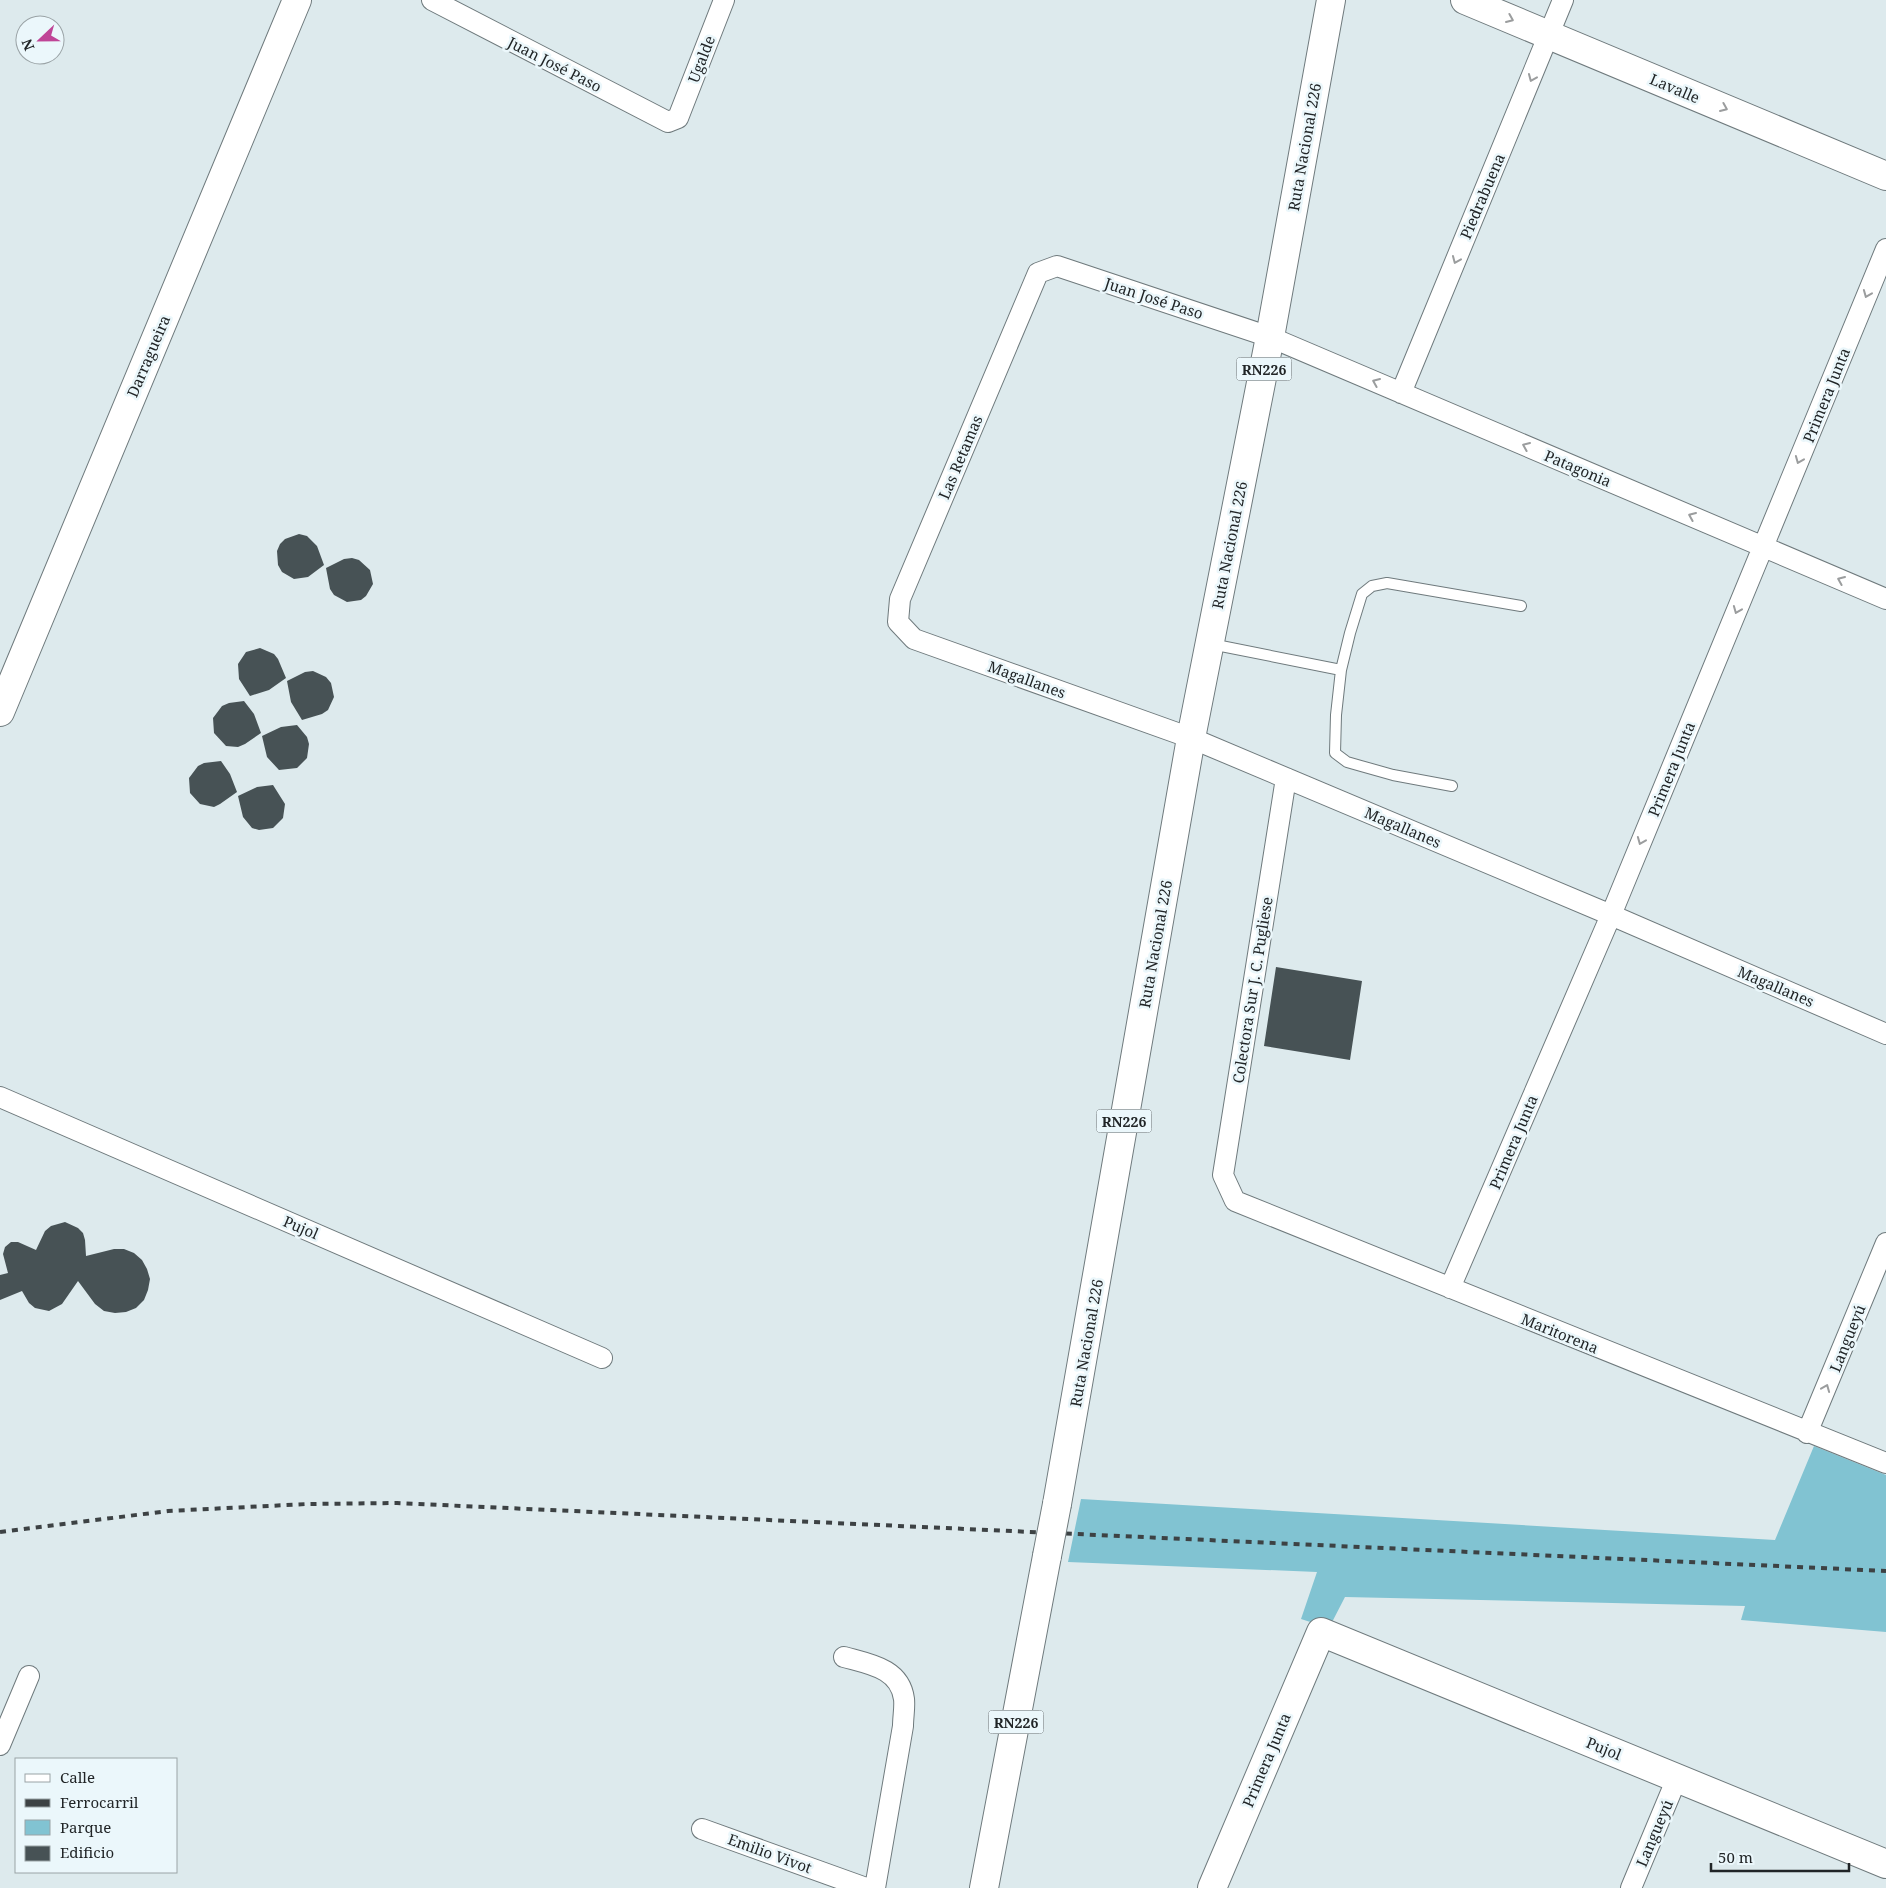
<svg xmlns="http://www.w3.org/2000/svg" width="1886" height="1888" font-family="'Noto Serif',serif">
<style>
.green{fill:#81c3d2}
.building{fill:#475255}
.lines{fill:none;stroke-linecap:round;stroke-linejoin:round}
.lane-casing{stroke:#6f7a7d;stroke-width:12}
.street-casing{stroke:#6f7a7d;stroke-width:22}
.secondary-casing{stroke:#6f7a7d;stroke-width:30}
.highway-casing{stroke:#6f7a7d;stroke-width:30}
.lane{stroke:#fff;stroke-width:10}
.street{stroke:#fff;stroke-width:20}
.secondary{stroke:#fff;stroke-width:28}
.highway{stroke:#fff;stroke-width:28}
.rail{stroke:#3d4244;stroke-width:4;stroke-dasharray:6 6;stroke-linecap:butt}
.highway-bridge-casing{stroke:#6f7a7d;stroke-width:30;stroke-linecap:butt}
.highway-bridge{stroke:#fff;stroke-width:28}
.oneway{stroke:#9b9d9e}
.labels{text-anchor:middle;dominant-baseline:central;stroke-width:5;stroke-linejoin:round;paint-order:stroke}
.shield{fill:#ebf7fb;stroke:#5e6467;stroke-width:1}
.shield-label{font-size:14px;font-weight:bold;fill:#212527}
.street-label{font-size:15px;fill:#212527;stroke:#ebf7fb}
</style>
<rect width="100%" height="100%" fill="#ddeaed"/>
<path class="green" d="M1814,1446L1886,1475V1632L1741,1620L1745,1606L1345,1597L1329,1628L1301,1619L1317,1572L1068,1562L1081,1499L1775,1540Z"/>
<path class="building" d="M299,534L307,536L317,546L324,565L308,577L294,579L282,572L278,565L277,551L280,544L285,539Z
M352,558L359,560L370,570L373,584L366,596L361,600L347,602L334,595L330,589L326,568L344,559Z
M260,648L274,654L278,659L286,678L269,690L250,696L239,679L238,664L246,652Z
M313,671L326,677L331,683L334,697L328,710L322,714L302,720L291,702L287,681L305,672Z
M244,701L254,714L261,733L245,744L238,747L226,746L214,733L213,718L222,706L229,703Z
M297,725L307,737L309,744L307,758L297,768L279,770L267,757L262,736L281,727Z
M221,761L230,774L237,792L220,804L214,807L200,804L190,793L189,778L198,766L204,763Z
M273,785L285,804L283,818L273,828L259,830L252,828L243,817L238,796L257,787Z
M1276,967L1362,981L1350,1060L1264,1046Z
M65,1222L78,1228L83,1233L85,1240L86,1256L114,1249H124L134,1253L142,1260L147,1269L150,1279L148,1290L144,1300L136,1308L126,1312L115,1313L104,1311L95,1304L78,1281L62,1304L49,1311L35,1308L29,1303L22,1291L0,1300V1275L8,1273L3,1254L5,1247L11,1242H18L36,1250L45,1231L51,1226Z"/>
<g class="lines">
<defs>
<path id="lane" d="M1211,644L1341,670
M1452,786L1393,775L1361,766L1347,762L1335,753L1336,715L1341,670L1350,633L1362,594L1372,586L1387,583L1521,606"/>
<path id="street" d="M432,0L668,122L678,118L724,0
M1401,393L1563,0
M1886,599L1270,337L1057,266L1038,273L900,599L898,622L914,639L1191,738L1611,915L1886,1034
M1286,778L1223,1175L1235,1201L1886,1463
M0,1097L602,1358
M1450,1288L1611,915L1886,249
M1807,1433L1886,1243
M844,1657C869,1664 900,1668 904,1699C905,1707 903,1717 903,1726L875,1888
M0,1745L29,1676
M702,1829L866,1888
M1631,1888L1677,1778"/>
<path id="secondary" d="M1465,0L1886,176
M0,712L297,0
M1212,1888L1321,1632L1886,1864"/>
<path id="highway" d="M1057,1504L1191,738L1270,337L1331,0
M984,1888L1047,1556"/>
</defs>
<use href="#lane" class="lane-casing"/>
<use href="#street" class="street-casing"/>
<use href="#secondary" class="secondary-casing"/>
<use href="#highway" class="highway-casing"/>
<use href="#lane" class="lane"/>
<use href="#street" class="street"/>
<use href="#secondary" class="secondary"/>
<use href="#highway" class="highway"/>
<path class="rail" d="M0,1532L168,1511L307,1504L397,1503L1886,1571"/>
<defs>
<path id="highway-bridge" d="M1047,1556L1057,1504"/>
</defs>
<use href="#highway-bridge" class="highway-bridge-casing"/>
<use href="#highway-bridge" class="highway-bridge"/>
</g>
<defs><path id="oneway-chevron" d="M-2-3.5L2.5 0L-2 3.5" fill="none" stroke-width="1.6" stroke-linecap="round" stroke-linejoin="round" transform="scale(1.25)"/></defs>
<g class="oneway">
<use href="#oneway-chevron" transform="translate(1510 19) rotate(23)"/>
<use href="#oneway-chevron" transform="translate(1532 78) rotate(113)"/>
<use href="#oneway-chevron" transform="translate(1724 108) rotate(23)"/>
<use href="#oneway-chevron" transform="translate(1456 260) rotate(113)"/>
<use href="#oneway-chevron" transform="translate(1867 294) rotate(112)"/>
<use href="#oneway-chevron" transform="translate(1376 382) rotate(-157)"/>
<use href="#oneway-chevron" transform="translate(1526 446) rotate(-157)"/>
<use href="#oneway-chevron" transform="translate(1799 460) rotate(112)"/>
<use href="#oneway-chevron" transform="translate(1692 516) rotate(-157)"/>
<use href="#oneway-chevron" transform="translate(1841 580) rotate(-157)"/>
<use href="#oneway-chevron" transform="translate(1737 610) rotate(112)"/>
<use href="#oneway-chevron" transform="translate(1641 841) rotate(112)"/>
<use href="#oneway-chevron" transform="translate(1826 1388) rotate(-68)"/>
</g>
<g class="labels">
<g class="shield">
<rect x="1236.5" y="357.5" width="55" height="23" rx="4"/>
<rect x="1096.5" y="1109.5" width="55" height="23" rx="4"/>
<rect x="988.5" y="1710.5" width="55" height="23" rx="4"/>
</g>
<g class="shield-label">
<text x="1264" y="369">RN226</text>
<text x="1124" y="1121">RN226</text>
<text x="1016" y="1722">RN226</text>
</g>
<g class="street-label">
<text transform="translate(701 59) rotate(-69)">Ugalde</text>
<text transform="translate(555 64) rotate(27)">Juan José Paso</text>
<text transform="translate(1675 88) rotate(23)">Lavalle</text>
<text transform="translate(1304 147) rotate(-80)">Ruta Nacional 226</text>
<text transform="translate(1482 196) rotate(-67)">Piedrabuena</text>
<text transform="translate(1154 298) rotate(18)">Juan José Paso</text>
<text transform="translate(148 356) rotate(-67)">Darragueira</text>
<text transform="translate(1826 395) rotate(-68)">Primera Junta</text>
<text transform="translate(960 457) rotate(-67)">Las Retamas</text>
<text transform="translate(1578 468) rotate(23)">Patagonia</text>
<text transform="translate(1229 545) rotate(-79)">Ruta Nacional 226</text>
<text transform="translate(1027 679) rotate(20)">Magallanes</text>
<text transform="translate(1671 769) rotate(-68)">Primera Junta</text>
<text transform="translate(1403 827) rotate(23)">Magallanes</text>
<text transform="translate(1155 944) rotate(-80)">Ruta Nacional 226</text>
<text transform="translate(1776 986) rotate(23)">Magallanes</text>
<text transform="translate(1252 990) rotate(-81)">Colectora Sur J. C. Pugliese</text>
<text transform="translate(1513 1142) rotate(-67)">Primera Junta</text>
<text transform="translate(301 1227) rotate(23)">Pujol</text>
<text transform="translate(1560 1333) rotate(22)">Maritorena</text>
<text transform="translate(1847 1338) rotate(-68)">Langueyú</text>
<text transform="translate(1086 1343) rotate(-80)">Ruta Nacional 226</text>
<text transform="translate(1604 1748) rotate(22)">Pujol</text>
<text transform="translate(1266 1760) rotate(-67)">Primera Junta</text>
<text transform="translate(1654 1833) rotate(-67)">Langueyú</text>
<text transform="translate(770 1853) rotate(20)">Emilio Vivot</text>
</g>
</g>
<rect x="15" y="1758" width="162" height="115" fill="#ebf7fb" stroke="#9aa3a6"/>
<rect x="25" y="1774" width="25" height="8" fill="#ffffff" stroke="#9aa3a6"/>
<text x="60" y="1783" font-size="15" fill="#212527">Calle</text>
<rect x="25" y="1799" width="25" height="8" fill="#3d4244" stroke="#9aa3a6"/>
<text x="60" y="1808" font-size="15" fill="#212527">Ferrocarril</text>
<rect x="25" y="1820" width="25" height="15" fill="#81c3d2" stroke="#9aa3a6"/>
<text x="60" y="1833" font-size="15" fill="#212527">Parque</text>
<rect x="25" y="1846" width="25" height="15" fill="#475255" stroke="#9aa3a6"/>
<text x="60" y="1858" font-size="15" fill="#212527">Edificio</text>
<g transform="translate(40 40) rotate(248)"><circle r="24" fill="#ebf7fb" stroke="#9aa3a6"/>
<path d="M0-4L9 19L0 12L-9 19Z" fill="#bf4597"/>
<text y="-8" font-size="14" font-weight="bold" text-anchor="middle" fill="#212527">N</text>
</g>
<path d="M1711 1863v8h138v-8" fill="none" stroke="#212527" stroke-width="2.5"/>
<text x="1718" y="1863" font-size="15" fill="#212527" stroke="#ebf7fb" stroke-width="4" paint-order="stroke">50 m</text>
</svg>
